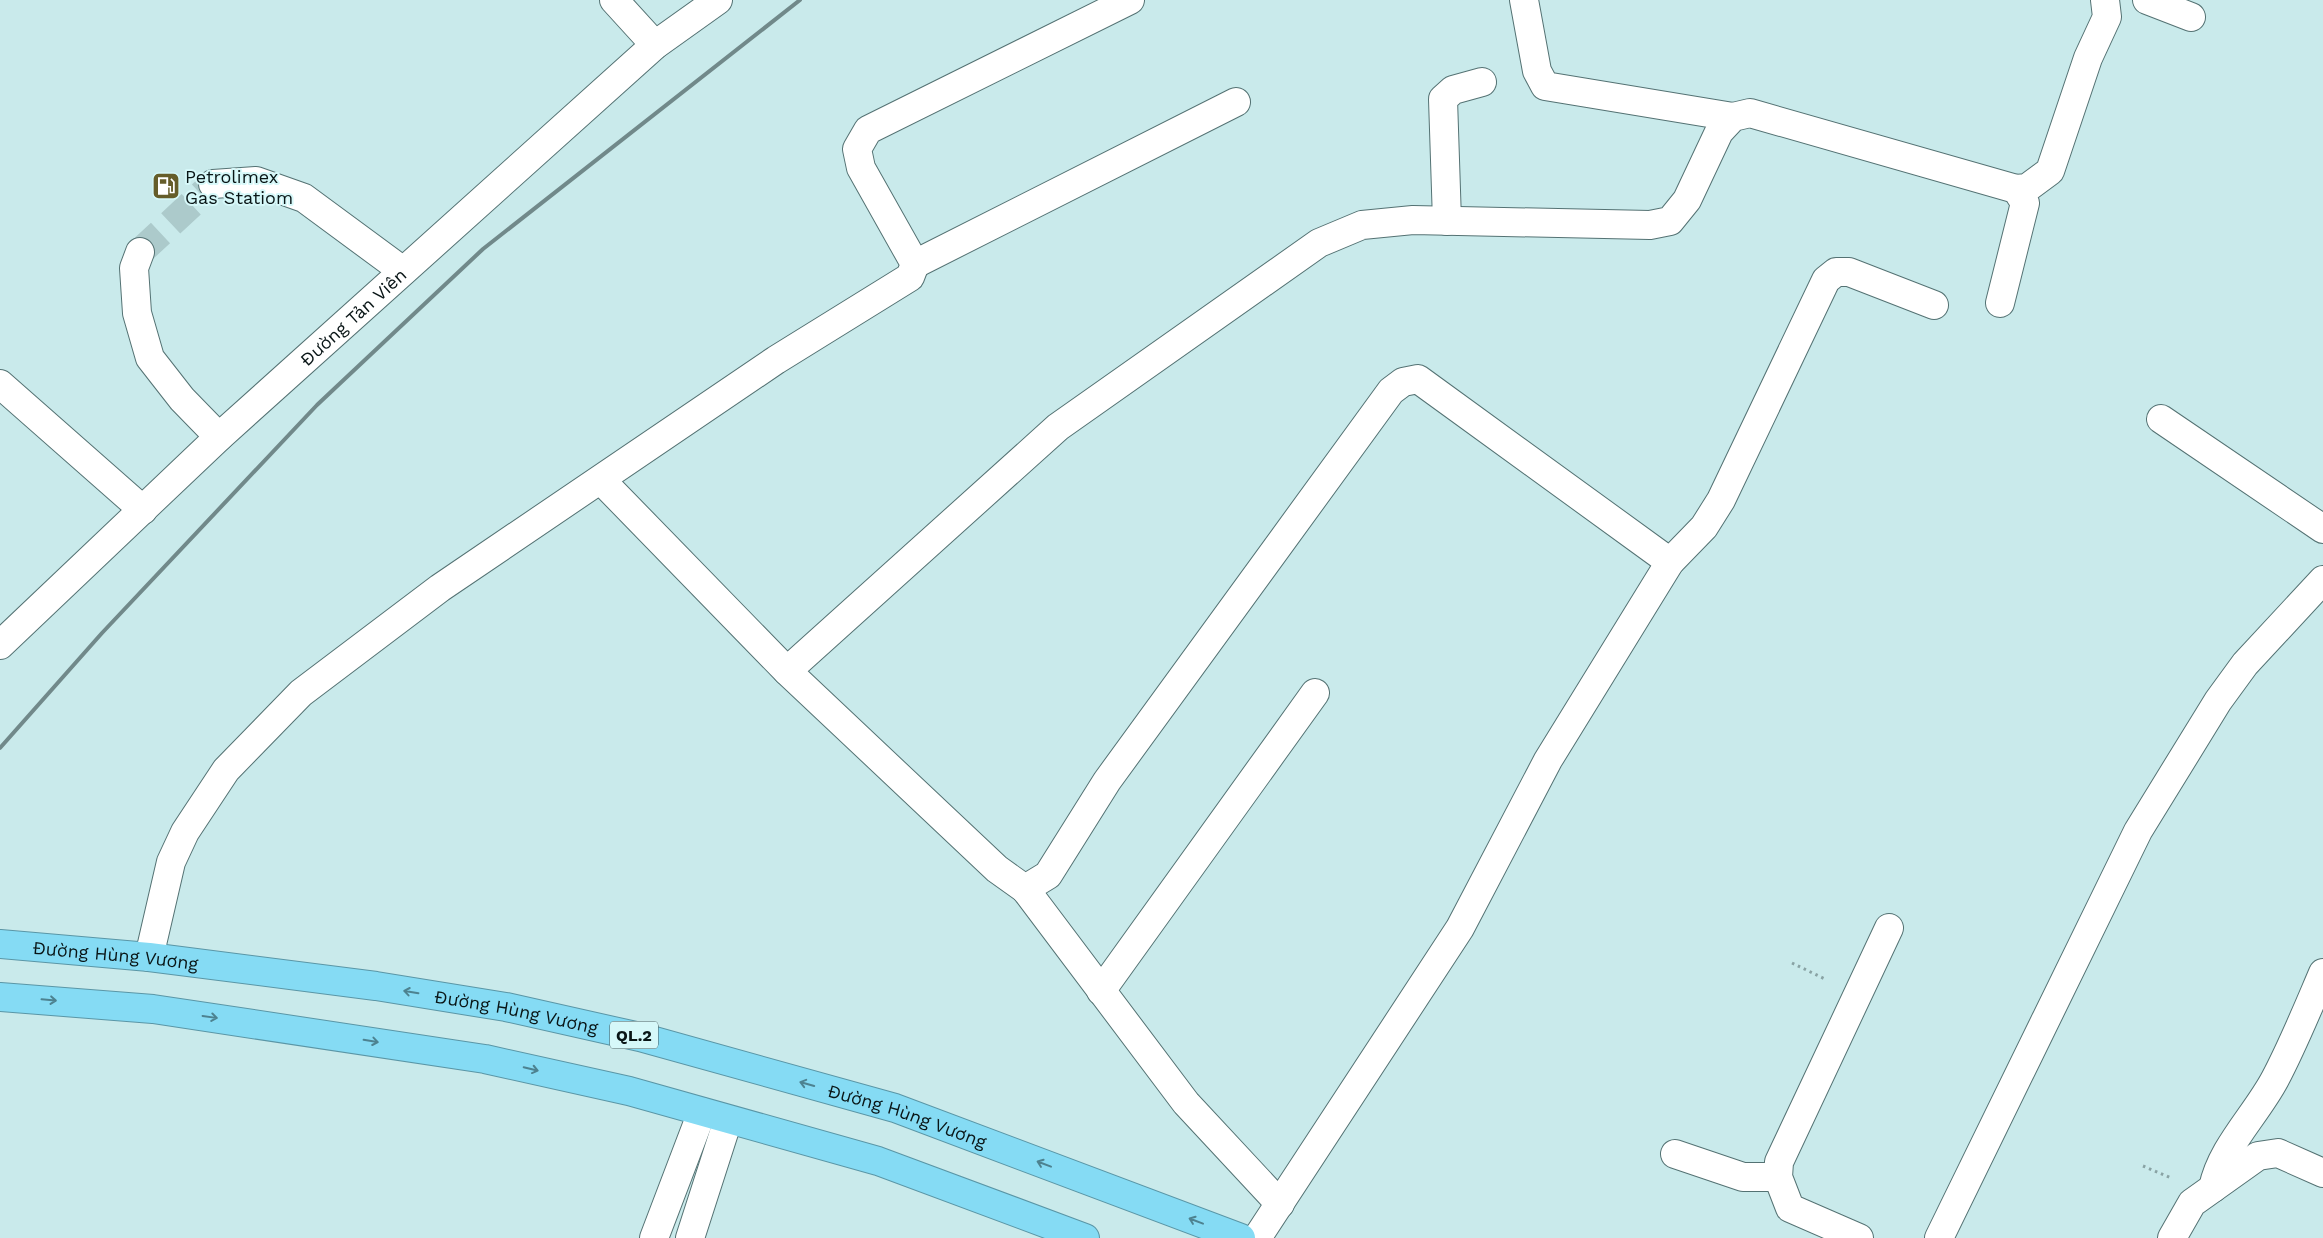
<svg xmlns="http://www.w3.org/2000/svg" width="2323" height="1238" font-family="'Work Sans',sans-serif">
<style>
.lines{fill:none;stroke-linecap:round;stroke-linejoin:round}
.minor-tunnel{stroke:#accacb;stroke-width:28;stroke-dasharray:28 14;stroke-linecap:butt}
.minor-casing{stroke:#547273;stroke-width:30}
.highway-casing{stroke:#5a96a6;stroke-width:30}
.path{stroke:#89a3a4;stroke-width:3;stroke-dasharray:2.5 4;stroke-linecap:butt}
.minor{stroke:#fff;stroke-width:28}
.highway{stroke:#85dbf4;stroke-width:28}
.rail{stroke:#71898a;stroke-width:4}
.oneway{stroke:#4d8290}
.labels{text-anchor:middle;dominant-baseline:central;stroke-width:4;stroke-linejoin:round;paint-order:stroke}
.shield{fill:#d6f8f9;stroke:#46595a;stroke-width:1}
.shield-label{font-size:16px;font-weight:bold;fill:#091516}
.poi-label{font-size:18px;fill:#091516;stroke:#d6f8f9;text-anchor:start}
.street-label{font-size:18px;fill:#091516;stroke:#d6f8f9}
</style>
<rect width="100%" height="100%" fill="#c9eaeb"/>
<g class="lines">
<path class="minor-tunnel" d="M140,252L213,184"/>
<defs>
<g id="minor">
<path d="M614,0L655,45"/>
<path d="M1524,0L1537,71L1545,86L1733,117"/>
<path d="M2147,0L2191,17"/>
<path d="M213,184L256,181L304,198L403,271"/>
<path d="M2016,189L2027,188L2050,171L2088,58L2107,17L2105,0"/>
<path d="M1447,221L1443,99L1453,90L1482,82"/>
<path d="M140,252L134,268L137,313L150,358L182,399L219,437"/>
<path d="M915,264L1236,102"/>
<path d="M0,384L143,510"/>
<path d="M2161,419L2323,529"/>
<path d="M601,480L787,671L997,869L1025,889L1048,875L1107,781L1391,391L1403,382L1418,379L1670,562"/>
<path id="s1" d="M0,645L219,437L655,45L718,0"/>
<path d="M787,671L1058,427L1319,243L1362,225L1413,220L1650,225L1670,221L1687,200L1719,132L1733,117L1750,113L2016,189L2025,203L2000,303"/>
<path d="M1025,889L1186,1103L1280,1204"/>
<path d="M149,957L171,862L185,832L226,770L301,693L440,588L776,360L910,277L915,264L861,168L857,149L868,130L1130,0"/>
<path d="M1101,991L1315,693"/>
<path d="M1675,1154L1743,1177H1778"/>
<path d="M2213,1188C2221,1148 2256,1115 2275,1079C2293,1045 2308,1008 2323,973"/>
<path d="M654,1238L702,1112"/>
<path d="M690,1238L728,1120"/>
<path d="M1257,1238L1460,928L1548,760L1670,562L1704,527L1721,500L1826,280L1836,272H1849L1934,305"/>
<path d="M1859,1238L1790,1208L1778,1177L1779,1162L1889,928"/>
<path d="M1939,1238L2138,831L2218,701L2245,664L2323,580"/>
<path d="M2172,1238L2192,1203L2258,1156L2278,1153L2323,1173"/>
</g>
<g id="highway">
<path id="s2" d="M0,944L149,957L376,986L506,1007L640,1037L895,1108L1241,1238"/>
<path d="M0,997L153,1009L485,1059L629,1091L878,1161L1085,1238"/>
</g>
</defs>
<use href="#minor" class="minor-casing"/>
<use href="#highway" class="highway-casing"/>
<path class="path" d="M1792,963L1827,980
M2143,1166L2171,1178"/>
<use href="#minor" class="minor"/>
<use href="#highway" class="highway"/>
<path class="rail" d="M0,748L102,633L317,405L483,249L800,0"/>
</g>
<defs><path id="oneway-shaft" d="M-6 0H5M1.5-3L5.5 0L1.5 3" fill="none" stroke-width="1.6" stroke-linecap="round" stroke-linejoin="round" transform="scale(1.25)"/></defs>
<g class="oneway">
<use href="#oneway-shaft" transform="translate(411 992) rotate(-171)"/>
<use href="#oneway-shaft" transform="translate(49 1000) rotate(5)"/>
<use href="#oneway-shaft" transform="translate(210 1017) rotate(8)"/>
<use href="#oneway-shaft" transform="translate(371 1041) rotate(9)"/>
<use href="#oneway-shaft" transform="translate(531 1069) rotate(13)"/>
<use href="#oneway-shaft" transform="translate(807 1084) rotate(-164)"/>
<use href="#oneway-shaft" transform="translate(1044 1164) rotate(-159)"/>
<use href="#oneway-shaft" transform="translate(1196 1221) rotate(-159)"/>
</g>
<defs>
<symbol id="fuel-square" viewBox="-11 -11 22 22"><rect x="-9" y="-9" width="18" height="18" rx="4" fill="#655d2a" stroke="#d6f8f9"/><path d="M-5.5-6h7V0h2V4h1.3V-2.5L3-4.5l.8-.8L6-3V5H2.5V1h-1V6h-7ZM-4.2-4.7v3.2H.2V-4.7Z" fill="#fff"/></symbol>
</defs>
<g fill-rule="evenodd">
<use href="#fuel-square" x="150" y="170" width="32" height="32"/>
</g>
<g class="labels">
<rect class="shield" x="610" y="1021.5" width="48" height="27" rx="4"/>
<g class="shield-label">
<text x="634" y="1035">QL.2</text>
</g>
<g class="poi-label">
<text x="185" y="176">Petrolimex<tspan x="185" dy="21">Gas Statiom</tspan></text>
</g>
<g class="street-label">
<text stroke="none"><textPath href="#s1" startOffset="482">Đường Tản Viên</textPath></text>
<text stroke="none"><textPath href="#s2" startOffset="116">Đường Hùng Vương</textPath></text>
<text stroke="none"><textPath href="#s2" startOffset="521">Đường Hùng Vương</textPath></text>
<text stroke="none"><textPath href="#s2" startOffset="926">Đường Hùng Vương</textPath></text>
</g>
</g>
</svg>
